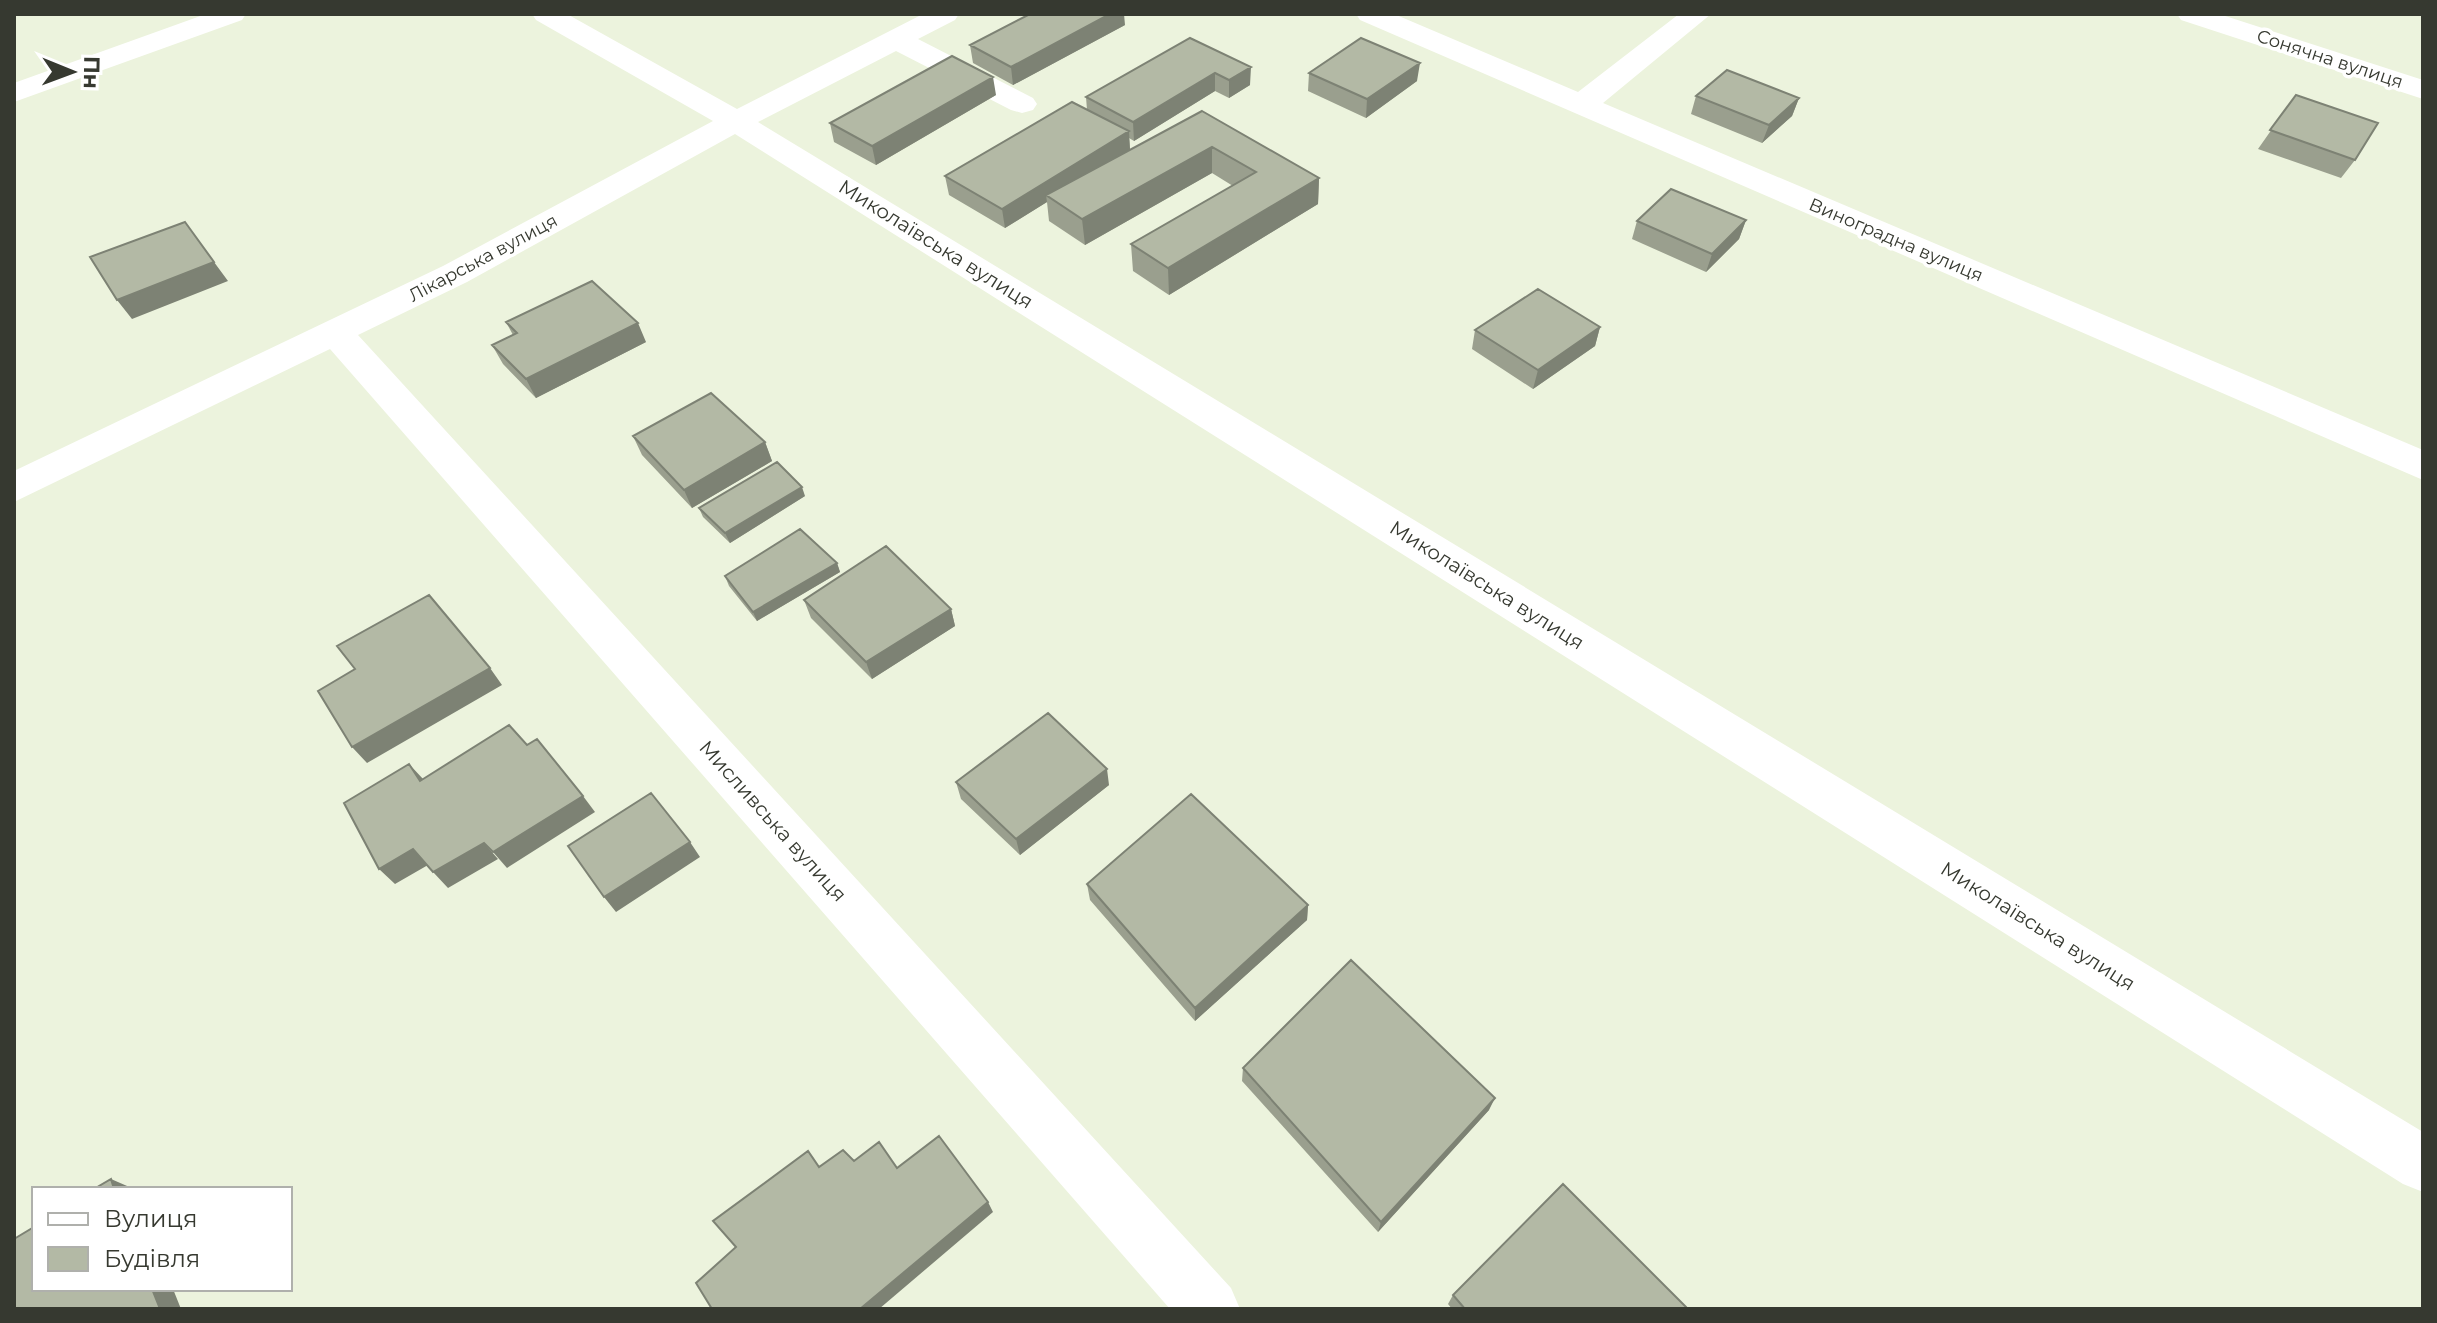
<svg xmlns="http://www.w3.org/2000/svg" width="2437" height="1323" font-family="Montserrat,sans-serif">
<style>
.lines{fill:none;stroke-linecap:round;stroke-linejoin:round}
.minor{fill:#fff;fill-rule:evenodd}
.wall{fill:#9a9f8e}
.shaded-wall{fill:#7d8274}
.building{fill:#b3b9a5;stroke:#7d8274;stroke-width:2}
.labels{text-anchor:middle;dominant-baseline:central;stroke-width:7;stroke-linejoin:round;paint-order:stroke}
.far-street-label{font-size:18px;fill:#363930;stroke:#fff}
.street-label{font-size:20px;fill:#363930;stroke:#fff}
</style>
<rect width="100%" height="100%" fill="#ecf3dd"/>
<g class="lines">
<path class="minor" d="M206,14H246L242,20L14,102V83Z
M532,14H567L737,109L923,14H959L955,20L918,39L1033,98L1037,104L1033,110L1022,113L1011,110L896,51L758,122L2423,1132V1192L2403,1184L735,134L467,282L358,335L1231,1288L1240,1309H1170L330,349L14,502V471L443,266L713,121L536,20Z
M1356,14H1394L1578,92L1679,14H1711L1603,103L2423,450V480L1360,20Z
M2177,14H2219L2423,80V99L2181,20Z"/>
</g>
<path class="wall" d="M1125,25L1013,85L973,63L970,45Z
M1190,38L1250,85L1229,98L1215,91L1134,141L1129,138L1130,150L1202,111L1319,178L1318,204L1169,295L1133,271L1131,244L1233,186L1212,173L1085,245L1049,221L1047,202L1005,228L949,195L945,176L1087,110L1086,97Z
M1309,73L1417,81L1366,118L1308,91Z
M996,95L876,165L834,142L830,123Z
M2296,95L2355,160L2341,178L2258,149Z
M1696,96L1799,98L1792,116L1762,143L1691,114Z
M1746,220L1739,239L1706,272L1632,239L1637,221Z
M506,322L646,342L536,398L503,364L492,345L513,335Z
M1600,327L1595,346L1533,389L1472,349L1475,330Z
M633,436L765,442L772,461L692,508L642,455Z
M805,496L730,543L703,517L699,508Z
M837,563L840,572L757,621L729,586L725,576Z
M804,600L951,609L955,626L872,679L811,618Z
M956,782L1109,785L1020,855L961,799Z
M1087,884L1308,905L1307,920L1195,1021L1090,900Z
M1243,1068L1489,1110L1378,1232L1242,1081Z
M1453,1295L1685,1309H1452L1448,1304Z"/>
<path class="shaded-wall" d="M1110,14H1124L1125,25L1013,85L1011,67Z
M1420,63L1417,81L1366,118L1367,99Z
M1251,67L1250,85L1229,98V80Z
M1215,73V91L1134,141L1133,122Z
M993,77L996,95L876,165L872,146Z
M1799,98L1792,116L1762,143L1769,125Z
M1129,131L1130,150L1046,195L1047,202L1005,228L1002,209Z
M1212,147V173L1085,245L1082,219Z
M1319,178L1318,204L1169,295L1168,268Z
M1746,220L1739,239L1706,272L1712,254Z
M214,262L228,281L132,319L117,300Z
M638,323L646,342L536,398L526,379Z
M1600,327L1595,346L1533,389L1538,370Z
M765,442L772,461L692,508L684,490Z
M802,487L805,496L730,543L725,533Z
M837,563L840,572L757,621L753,612Z
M951,609L955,626L872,679L866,662Z
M490,668L502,685L367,763L352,747Z
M409,764L424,780L420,781Z
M1107,769L1109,785L1020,855L1016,839Z
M583,796L595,812L507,868L493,852Z
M690,842L700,857L616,912L604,897Z
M484,843L498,859L448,888L433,872Z
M413,849L428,865L395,884L379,869Z
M1308,905L1307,920L1195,1021V1008Z
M1495,1098L1489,1110L1378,1232L1381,1222Z
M111,1179L134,1189H114Z
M988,1202L993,1212L879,1309H860Z
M152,1289H173L181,1309H160Z"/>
<path class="building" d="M1030,14H1110L1011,67L970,45Z
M1190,38L1251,67L1229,80L1215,73L1133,122L1086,97Z
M1361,38L1420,63L1367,99L1309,73Z
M952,56L993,77L872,146L830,123Z
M1727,70L1799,98L1769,125L1696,96Z
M2296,95L2378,123L2355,160L2270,130Z
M1072,102L1129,131L1002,209L945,176Z
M1202,111L1319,178L1168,268L1131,244L1256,172L1212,147L1082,219L1046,195Z
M1671,189L1746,220L1712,254L1637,221Z
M185,222L214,262L117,300L90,257Z
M592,281L638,323L526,379L492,345L517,333L506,322Z
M1538,289L1600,327L1538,370L1475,330Z
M711,393L765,442L684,490L633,436Z
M777,462L802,487L725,533L699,508Z
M800,529L837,563L753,612L725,576Z
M886,546L951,609L866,662L804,600Z
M429,595L490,668L352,747L318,691L355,669L337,646Z
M1048,713L1107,769L1016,839L956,782Z
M509,725L527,745L537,739L583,796L493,852L484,843L433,872L413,849L379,869L344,803L409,764L420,781Z
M651,793L690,842L604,897L568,846Z
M1191,794L1308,905L1195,1008L1087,884Z
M1351,960L1495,1098L1381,1222L1243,1068Z
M939,1136L988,1202L860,1309H712L696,1283L736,1247L713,1221L808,1151L819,1167L843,1150L854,1161L879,1142L897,1168Z
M111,1179L114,1189H94Z
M1563,1184L1686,1307L1685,1309H1465L1453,1295Z
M34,1227V1289H152L160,1309H14V1239Z"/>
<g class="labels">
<g class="far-street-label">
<text transform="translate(2330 59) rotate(18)">Сонячна вулиця</text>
<text transform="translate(1896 240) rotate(23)">Виноградна вулиця</text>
<text transform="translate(483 258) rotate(-28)">Лікарська вулиця</text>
</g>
<g class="street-label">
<text transform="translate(936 244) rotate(32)">Миколаївська вулиця</text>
<text transform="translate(1487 585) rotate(32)">Миколаївська вулиця</text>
<text transform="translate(773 821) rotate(48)">Мисливська вулиця</text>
<text transform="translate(2038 926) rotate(32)">Миколаївська вулиця</text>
</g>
</g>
<rect width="2437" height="1323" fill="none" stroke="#363930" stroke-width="32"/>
<rect x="32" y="1187" width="260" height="104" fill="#ffffff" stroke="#afb0ac" stroke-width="2"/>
<rect x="48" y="1213" width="40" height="12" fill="#ffffff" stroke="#afb0ac" stroke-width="2"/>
<text x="104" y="1227" font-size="24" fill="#363930">Вулиця</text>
<rect x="48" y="1247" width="40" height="24" fill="#b3b9a5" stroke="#afb0ac" stroke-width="2"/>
<text x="104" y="1267" font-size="24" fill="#363930">Будівля</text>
<g transform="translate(72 72) rotate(91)" stroke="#ffffff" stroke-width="6" paint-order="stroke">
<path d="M0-6L14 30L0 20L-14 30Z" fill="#363930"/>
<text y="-12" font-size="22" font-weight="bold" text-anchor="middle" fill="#363930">Пн</text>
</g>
</svg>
